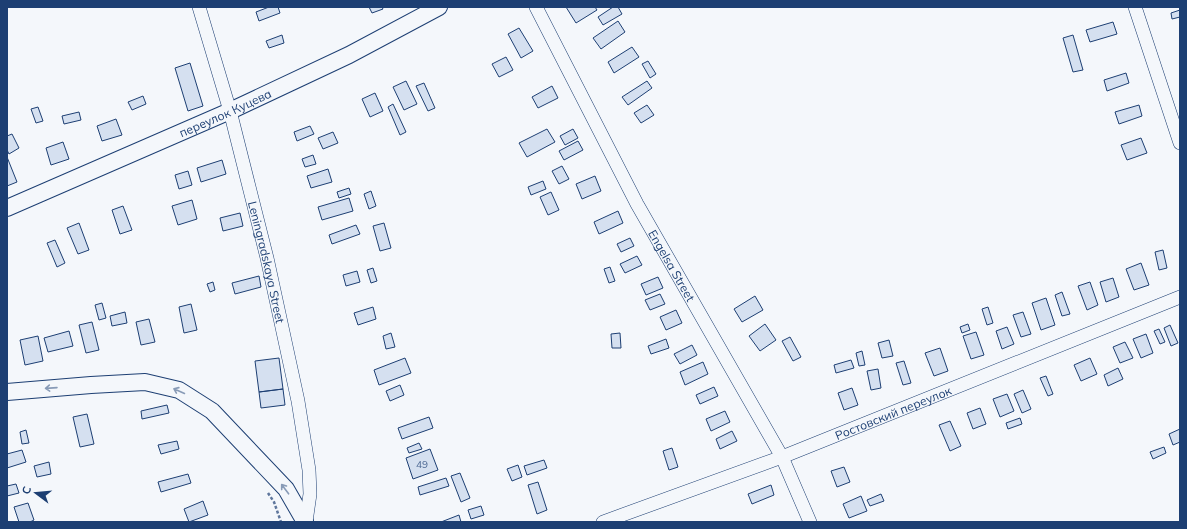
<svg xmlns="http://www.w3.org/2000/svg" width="1187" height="529" font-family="Mulish,sans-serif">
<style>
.building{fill:#d5e0f0;stroke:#1d3f73}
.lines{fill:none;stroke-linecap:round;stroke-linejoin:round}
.minor-casing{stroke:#1d3f73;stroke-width:14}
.tertiary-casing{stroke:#1d3f73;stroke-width:18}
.path{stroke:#5e769c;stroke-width:2.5;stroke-dasharray:3 2;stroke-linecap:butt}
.minor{stroke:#f4f7fb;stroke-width:13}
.tertiary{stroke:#f4f7fb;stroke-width:16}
.oneway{stroke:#889bb7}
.labels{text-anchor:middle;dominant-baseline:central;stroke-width:3;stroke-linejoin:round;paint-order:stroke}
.number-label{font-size:10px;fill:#4b6792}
.street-label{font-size:12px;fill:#1d3f73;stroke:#f4f7fb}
</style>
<rect width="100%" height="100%" fill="#f4f7fb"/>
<path class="building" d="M269,7H278L280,13L259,21L256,12Z
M369,7H382L383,9L372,13Z
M566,7H595L597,10L576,23Z
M613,7H618L622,14L603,25L598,17Z
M1180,10V17L1172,19L1171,13Z
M618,21L625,32L601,49L593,38Z
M1113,22L1117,34L1090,42L1086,30Z
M519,28L533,51L521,58L508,34Z
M282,35L284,43L269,48L266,41Z
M1073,35L1083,70L1073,72L1063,38Z
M632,47L639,57L614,73L608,62Z
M506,57L513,70L499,77L492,64Z
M648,61L656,74L650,78L642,64Z
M190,63L203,106L188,111L175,68Z
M1126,73L1129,83L1107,91L1104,80Z
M406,81L417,104L404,110L393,87Z
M647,81L652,88L628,105L622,97Z
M424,83L435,108L428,111L416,86Z
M552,86L558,98L538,108L532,97Z
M375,93L383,111L370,117L362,99Z
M143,96L146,104L132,110L128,102Z
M393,104L406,132L400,135L388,107Z
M647,105L654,115L641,123L634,113Z
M1139,105L1142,116L1119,124L1115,112Z
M38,107L43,121L36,123L31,109Z
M79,112L81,120L64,124L62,116Z
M116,119L122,135L102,141L97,126Z
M310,126L314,134L297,141L294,132Z
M547,129L555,142L527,157L519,143Z
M573,129L578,138L565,145L560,136Z
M333,132L338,143L323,149L318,138Z
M12,134L19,148L9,154L7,150V136Z
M1141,138L1147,153L1127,160L1121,145Z
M578,141L583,150L564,160L559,151Z
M63,142L69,159L51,165L46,148Z
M313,155L316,164L305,167L302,159Z
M7,157L17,182L7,186Z
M222,160L226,174L201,182L197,168Z
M562,166L569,179L559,184L552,171Z
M328,169L332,182L311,188L307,176Z
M188,171L192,185L179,189L175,175Z
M595,176L601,191L582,199L576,184Z
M543,181L546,189L531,195L528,187Z
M349,188L351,194L339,198L337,192Z
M371,191L376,206L369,209L364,194Z
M551,192L559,210L548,215L540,197Z
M349,198L353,211L322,220L318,207Z
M192,200L197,219L178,225L172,206Z
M123,206L132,230L120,234L112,210Z
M618,211L623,223L599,234L594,222Z
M240,213L243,226L223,231L220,218Z
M79,223L89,250L78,254L67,228Z
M384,223L391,248L380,251L373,226Z
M356,225L360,234L332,244L329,235Z
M630,238L634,246L621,252L617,244Z
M55,240L65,263L57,267L47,243Z
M1163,250L1167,268L1159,270L1155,252Z
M637,256L642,265L625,273L620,264Z
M1141,263L1149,285L1134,290L1126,269Z
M610,267L615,281L609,283L604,269Z
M373,268L377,281L371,283L367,270Z
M357,271L360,282L346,286L343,275Z
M259,276L261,287L235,294L232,283Z
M658,277L663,288L646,295L641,284Z
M1113,278L1119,297L1106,302L1100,282Z
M213,282L215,290L210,292L207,284Z
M1090,282L1098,305L1087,310L1078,286Z
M1062,292L1070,314L1062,316L1055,295Z
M660,294L665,304L650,310L645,300Z
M755,296L763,310L742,322L734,309Z
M1046,298L1055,325L1041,330L1032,303Z
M102,303L106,318L99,320L95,305Z
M191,304L197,330L184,333L179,307Z
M373,307L376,319L358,325L354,313Z
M988,307L993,323L987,325L982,309Z
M676,310L682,323L666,330L660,317Z
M125,312L127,323L112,326L110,316Z
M1023,312L1031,334L1021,337L1013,315Z
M149,319L155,342L141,345L136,322Z
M92,322L99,350L86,353L79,325Z
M765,324L776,340L760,351L749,336Z
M968,324L970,330L962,333L960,327Z
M1170,325L1178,343L1171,346L1164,328Z
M1007,327L1014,344L1002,349L996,331Z
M1159,329L1165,342L1160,344L1154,331Z
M69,331L73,346L48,352L44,338Z
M976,332L984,355L971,359L963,336Z
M391,333L395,347L386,349L383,336Z
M620,333L621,348H612L611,334Z
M1146,334L1153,353L1141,358L1133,339Z
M38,336L43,361L25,365L20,340Z
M790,337L801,357L793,361L782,341Z
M666,339L669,348L651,354L648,346Z
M889,340L893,356L882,358L878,343Z
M1125,342L1133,358L1120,363L1113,347Z
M692,345L697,355L680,364L674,354Z
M940,348L948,371L934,376L925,353Z
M862,351L865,365L859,366L856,353Z
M279,358L283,389L259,392L255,361Z
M405,358L411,373L379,385L374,370Z
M1090,358L1097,374L1081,381L1074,365Z
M851,360L854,368L836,373L834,365Z
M904,361L911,383L903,385L896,363Z
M703,362L708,374L685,385L680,372Z
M1118,368L1123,379L1108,386L1104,375Z
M878,369L881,388L871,390L867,371Z
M1046,376L1053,394L1048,396L1040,378Z
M400,385L404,395L390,401L386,391Z
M714,387L718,396L700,404L696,395Z
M852,388L858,405L844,410L838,393Z
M283,389L285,405L261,408L259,392Z
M1023,390L1031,409L1022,413L1014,394Z
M1007,394L1014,411L1000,417L993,399Z
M167,405L169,413L142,419L141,411Z
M980,408L986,424L973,429L967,413Z
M725,411L730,422L711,431L706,419Z
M87,414L94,444L80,447L73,417Z
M429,417L433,428L402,439L398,428Z
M1020,418L1022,424L1008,429L1006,423Z
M950,421L961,446L950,451L939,425Z
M1180,429V442L1173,445L1169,434Z
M26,430L29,443L22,444L20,432Z
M732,431L737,441L720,449L716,439Z
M177,441L179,449L161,454L158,445Z
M419,443L422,449L409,453L407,448Z
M1164,447L1166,453L1153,459L1150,452Z
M672,448L678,467L669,470L663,451Z
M430,449L438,470L413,479L406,458Z
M22,450L26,462L7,468V454Z
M544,460L547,468L527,475L524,466Z
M49,462L51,474L37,477L34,466Z
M518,465L522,477L512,481L507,469Z
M844,467L850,482L837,487L831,471Z
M460,473L470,498L461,502L451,476Z
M188,474L191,483L161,492L158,482Z
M446,478L449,486L420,495L418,487Z
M538,482L547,510L537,514L528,485Z
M16,484L19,493L7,496V486Z
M771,485L774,495L752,504L748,494Z
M881,494L884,501L870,506L867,500Z
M861,496L867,511L849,518L843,504Z
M203,501L208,515L189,522L184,509Z
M28,503L34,520L30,522H19L14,507Z
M481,506L484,515L471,519L468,510Z
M459,515L461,522H441Z"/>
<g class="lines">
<defs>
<g id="minor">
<path id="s1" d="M199,7L230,111L267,258L298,401L309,470L310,494L306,522"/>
<path id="s2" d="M536,7L637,204L782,457L810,522"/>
<path d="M1135,7L1180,143"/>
<path id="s3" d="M603,522L782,457L1180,297"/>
</g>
<g id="tertiary">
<path id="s4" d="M7,208L230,111L349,55L439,7"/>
<path d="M7,392L91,385L145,382L179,390L212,411L286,489L305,522"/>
</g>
</defs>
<use href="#minor" class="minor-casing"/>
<use href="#tertiary" class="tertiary-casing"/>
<path class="path" d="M268,493L274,502L281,522"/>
<use href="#minor" class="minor"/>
<use href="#tertiary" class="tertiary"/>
</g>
<defs><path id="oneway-shaft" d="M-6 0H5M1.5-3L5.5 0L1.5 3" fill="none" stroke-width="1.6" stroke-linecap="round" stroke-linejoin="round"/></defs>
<g class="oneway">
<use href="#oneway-shaft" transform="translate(51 388) rotate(176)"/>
<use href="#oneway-shaft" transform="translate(179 391) rotate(-156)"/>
<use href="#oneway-shaft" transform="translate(285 489) rotate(-127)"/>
</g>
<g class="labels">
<g class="number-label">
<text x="422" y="464">49</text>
</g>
<g class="street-label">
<text stroke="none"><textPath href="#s4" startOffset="238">переулок Куцева</textPath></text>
<text stroke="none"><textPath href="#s1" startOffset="264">Leningradskaya Street</textPath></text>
<text stroke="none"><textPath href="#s2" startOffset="292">Engelsa Street</textPath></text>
<text stroke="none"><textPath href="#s3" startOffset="310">Ростовский переулок</textPath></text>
</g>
</g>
<rect width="1187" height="529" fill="none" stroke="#1d3f73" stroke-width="16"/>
<g transform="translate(36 493) rotate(286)" stroke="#f4f7fb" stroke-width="3" paint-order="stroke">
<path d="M0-3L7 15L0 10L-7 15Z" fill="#1d3f73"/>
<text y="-6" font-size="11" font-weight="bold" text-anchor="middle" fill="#1d3f73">С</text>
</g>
</svg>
